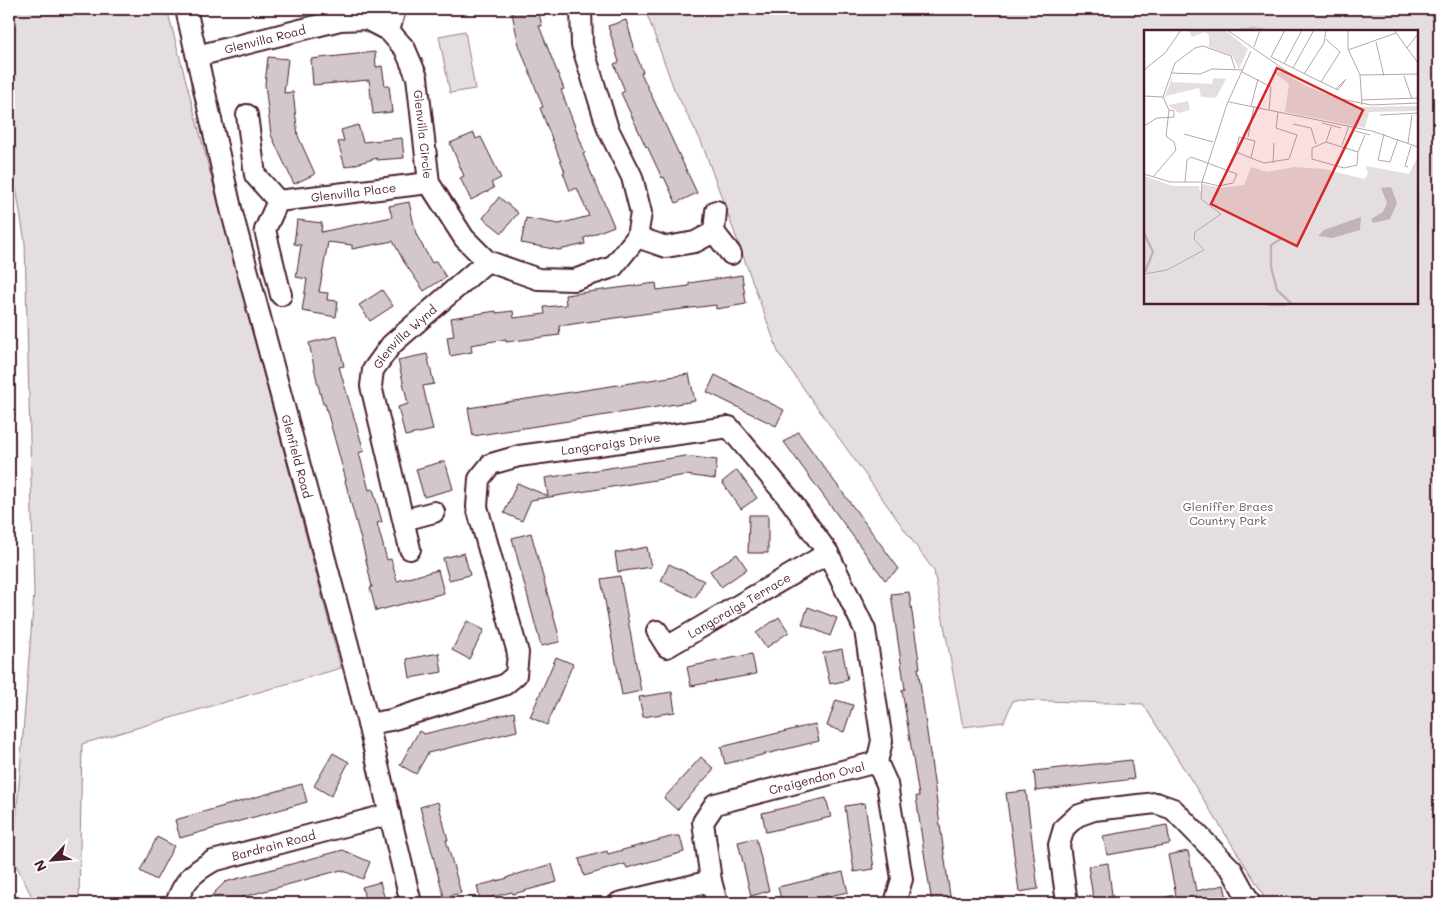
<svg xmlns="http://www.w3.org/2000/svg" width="1448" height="912" font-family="Mali,sans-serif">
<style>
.green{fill:#e5dee0;stroke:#987e86;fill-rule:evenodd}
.building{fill:#d2c7cb;stroke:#4a1f2b}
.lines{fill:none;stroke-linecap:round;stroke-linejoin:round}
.street-casing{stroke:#4a1f2b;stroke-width:24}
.street{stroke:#fff;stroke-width:20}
.labels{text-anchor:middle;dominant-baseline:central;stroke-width:4.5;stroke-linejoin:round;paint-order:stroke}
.street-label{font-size:12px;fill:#4a1f2b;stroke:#fff}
.park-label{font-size:12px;fill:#714f58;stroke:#fff}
.inset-river{fill:none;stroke:#c1b3b6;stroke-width:2.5}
.inset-road{fill:none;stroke:#b7a5aa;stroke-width:1}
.view{fill:#d62828;fill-opacity:0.15;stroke:#d62828;stroke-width:2.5}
.inset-edge{fill:none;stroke:#4a1f2b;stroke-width:2.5}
</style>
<rect width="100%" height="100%" fill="#fff"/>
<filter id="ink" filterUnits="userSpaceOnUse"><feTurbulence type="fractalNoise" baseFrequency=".02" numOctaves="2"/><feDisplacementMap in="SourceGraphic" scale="10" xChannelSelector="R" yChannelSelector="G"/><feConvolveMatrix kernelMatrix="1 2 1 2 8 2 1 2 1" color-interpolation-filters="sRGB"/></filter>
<g filter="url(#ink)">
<path class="green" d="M9,9H167L341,668L82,744L79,903H35L13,859L34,594L25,243L9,144Z
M645,9H1439V903H1264L1262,892L1143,704L1013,700L1004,722L963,727L934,571L779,354L701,141L674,89ZM1417,31V302H1146V31Z
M465,31L475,89L450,93L439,36Z"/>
<path class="building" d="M511,9H538L542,26H539L564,89L561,90L585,153L583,154L614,226L584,238L585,244L559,250L521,243L526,218L559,224L589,216L577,188L570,191L563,172H565L540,108L543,107L519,45Z
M626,20L634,46L633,47L643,72L641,73L697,193L676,203L664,177L662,178L647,146L646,147L621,93L625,91L614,64L619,62L608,26Z
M375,52L376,67L382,66L385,86L389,85L392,112L373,114L369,80L313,85L311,59Z
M268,57L288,59L284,93L293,92L298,136L315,174L294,184L271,135L265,84Z
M358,125L363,142L402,138L404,158L377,160V158L345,167L338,142L344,141L341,130Z
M474,133L476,139L481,137L501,178L491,183L494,188L471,200L460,178L464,176L450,143Z
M499,197L518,213L502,233L483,218Z
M409,202L416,234L432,263L436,261L446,277L424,291L404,262L393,241L352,249V245L328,242L319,292L328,293L327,300L338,301L336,317L302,311L307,279L296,277L301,245L294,244L297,220L322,223L321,232L392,217L389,206Z
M742,275L746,304L716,309V305L650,313L559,326L560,335L506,342V339L471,345L472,352L450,356L447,337L454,336L451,318L496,311V313L513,311L514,318L545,314L544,307L566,305L565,295L656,283L657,290L689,286V283Z
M382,290L393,306L370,321L359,305Z
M337,336L344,366L339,367L364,451L359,453L369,490L373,489L382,522L377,523L387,560L391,559L397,581L438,570L444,593L376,611L370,588L372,587L364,551L345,481L346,480L325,404H323L317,381L309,343Z
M427,354L434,384L423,386L433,430L405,436L398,407L408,404L398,360Z
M689,374L695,401L473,436L468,408Z
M715,375L784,410L776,426L707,392Z
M798,432L899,569L885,580L784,442Z
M685,456L717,460L715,479L686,475L531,500L522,521L504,513L517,483L548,496L545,478Z
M445,461L453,489L424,497L416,469Z
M737,470L757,498L741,509L722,482Z
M749,515H768V553H748Z
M531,533L559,636V642L541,646L512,538Z
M647,547L651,567L618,572L615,553Z
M464,553L470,575L449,580L443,558Z
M737,554L747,569L721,587L710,571Z
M669,564L704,581L695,598L661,581Z
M620,576L641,691L622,695L601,579Z
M909,592L920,668H918L951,903H932L923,846L916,796H919L902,690L905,689L891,594Z
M808,607L837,618L830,636L802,624Z
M779,617L789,632L766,648L756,633Z
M467,621L484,630L469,659L452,650Z
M842,649L848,680L830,684L823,653Z
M439,653L442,672L410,678L407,659Z
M752,654L756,674L691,686L687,667Z
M556,657L573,664L547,725L530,717Z
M672,692L675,712L643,717L639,697Z
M836,700L853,705L844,732L827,726Z
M514,712L517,731L428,753L416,774L400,765L419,731L424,734Z
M815,724L819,741L725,764L721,747Z
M333,753L349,762L331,796L314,786Z
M701,757L714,769L677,810L664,798Z
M1131,760L1134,779L1036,791L1034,771Z
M302,784L307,802L180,838L175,820Z
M1026,791L1038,889L1019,892L1006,793Z
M826,798L831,817L766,832L762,813Z
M438,802L448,840H446L461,893L444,897L420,807Z
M865,803L874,869L854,872L845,806Z
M1167,825L1170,844L1107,855L1103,836Z
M674,836H680L684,852L627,868L625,864L584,876L579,859L607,851L608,854Z
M157,837L174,846L156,880L140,871Z
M756,838L769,891L751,896L738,842Z
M343,850L370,862L363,879L341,870L221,903H204L225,882Z
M1188,851L1196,891L1224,885L1228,903H1167L1166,897L1176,895L1168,855Z
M1108,863L1113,903H1094L1088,866Z
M552,864L557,882L513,894L512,892L480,900L477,886L508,878V877Z
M843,872L848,892L796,903H782L778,887Z
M380,882L386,903H366L362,887Z"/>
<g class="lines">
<defs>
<g id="street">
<path id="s1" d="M186,9L232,213L358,682L411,903"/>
<path id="s2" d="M395,9L389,31L405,49L417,77L429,183L464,238L487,261L538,279L574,280L613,267L637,237L641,213L632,177L608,129L582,45L581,9"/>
<path id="s3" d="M197,56L340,20L366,19L389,31"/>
<path d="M247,115L255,175L278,201L265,230L281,295"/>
<path id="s4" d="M278,201L429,183"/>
<path d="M716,211L714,232L731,254"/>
<path d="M637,237L666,247L695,242L714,232"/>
<path d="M404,520L434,512"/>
<path id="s5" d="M410,549L371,386L373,370L391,345L487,261"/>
<path id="s6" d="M657,631L667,647L828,553"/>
<path id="s7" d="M368,724L391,720L504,685L516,675L518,653L477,507L479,479L491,464L519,456L729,427L790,500L828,553L865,630L882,741L877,762"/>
<path id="s8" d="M176,903C184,881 192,873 213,861L390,814"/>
<path d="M619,903L711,881"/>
<path id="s9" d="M717,903L711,881L703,822L715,804L877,762L887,784L902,879L895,903"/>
<path d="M1067,903L1059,845L1064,828L1077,816L1094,810L1156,803L1173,809L1232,870L1250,903"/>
</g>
</defs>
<use href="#street" class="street-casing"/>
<use href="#street" class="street"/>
</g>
</g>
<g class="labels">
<g class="street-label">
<text stroke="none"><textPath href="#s3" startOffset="70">Glenvilla Road</textPath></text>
<text stroke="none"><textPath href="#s2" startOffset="135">Glenvilla Circle</textPath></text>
<text stroke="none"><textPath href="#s4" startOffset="76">Glenvilla Place</textPath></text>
<text stroke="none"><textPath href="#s5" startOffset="230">Glenvilla Wynd</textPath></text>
<text stroke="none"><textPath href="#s7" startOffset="500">Langcraigs Drive</textPath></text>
<text stroke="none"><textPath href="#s1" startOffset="461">Glenfield Road</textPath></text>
<text stroke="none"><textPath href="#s6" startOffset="102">Langcraigs Terrace</textPath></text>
<text stroke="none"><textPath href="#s9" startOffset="209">Craigendon Oval</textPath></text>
<text stroke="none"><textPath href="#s8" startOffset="120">Bardrain Road</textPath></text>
</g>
<g class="park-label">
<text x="1228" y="506">Gleniffer Braes<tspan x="1228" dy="14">Country Park</tspan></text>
</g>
</g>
<g transform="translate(1144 30)">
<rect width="274" height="274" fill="#fff"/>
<path d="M81,0L104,19L95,39L88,26L65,17V5L61,2L48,7L45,1ZM129,42H138L162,56L214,77L274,76V81L225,82L221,98L141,82L145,54ZM29,45L28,52L68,54L69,48L82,49L72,68L57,67L55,58L22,66L23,73L21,66ZM44,71L46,80L35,83L24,75ZM274,126V274H0V146L29,156H55L56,162L59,154L77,158L100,155L107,137L123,142L150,137L180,139L220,149L224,144L222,136L265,144Z" fill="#e5dee0"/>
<path d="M247,157L253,173L246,189L229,193L227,189L239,182L243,173L237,158ZM217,187L216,200L188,208L174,206L180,200Z" fill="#c1b3b6"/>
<path class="inset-river" d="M0,203L9,222L1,242M137,209L127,215V237L133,260L148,274"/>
<path class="inset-road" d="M83,0L151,47L197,69L227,75L274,73M141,0L127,27L169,48L192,59L194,60L202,49L192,59M204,0V19L216,45L218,75M250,0L274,33M232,12L240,46M110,17L116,0M263,18L274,4M204,20L252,3M140,34L158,0M149,38L170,0M0,40L21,23L37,0M98,42L127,57L125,80M27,43L56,44L68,39L99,40M160,44L180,13L182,0M216,45L274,44M260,46L268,69M177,52L196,22L182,9M0,66L19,67M19,67L31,33L51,18L59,16L87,26L91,39M218,70L274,68M85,72L228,101L274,117M107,76L114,49M236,85L274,83M178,93L197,98M149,94L167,98L172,114M0,96L13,88L30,87V81L25,80M211,101L226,105M40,104L69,112M240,104L234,130L246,132L254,109M95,107L111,111L107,128L92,122ZM104,107L110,76M182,112L214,122L213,135L200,138L168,129V118ZM182,112L187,97M264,113L268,85M198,115L205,96M214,122L221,105M107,128L120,133L145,129L153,105L132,98L134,82M129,133L130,113M264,137L261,136L267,116M0,144L26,152H58L75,156L89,153L93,144L47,127L43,130L41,152M9,147L32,120L30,112L22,106L25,80L19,67M0,244L23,240L60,220L50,209L51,202L77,184L57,169L58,152L83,74L107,21"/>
<path class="view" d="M133,38L219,80L153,216L67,174Z"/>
<rect width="274" height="274" class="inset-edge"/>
</g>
<rect width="1448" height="912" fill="none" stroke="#fff" stroke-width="30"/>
<rect x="15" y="15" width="1418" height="882" fill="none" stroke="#4a1f2b" stroke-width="2" filter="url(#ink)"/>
<g transform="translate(52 860) rotate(244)" stroke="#ffffff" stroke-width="4" paint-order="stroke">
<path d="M0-4L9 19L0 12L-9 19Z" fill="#4a1f2b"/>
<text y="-8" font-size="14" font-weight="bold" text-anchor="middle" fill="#4a1f2b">N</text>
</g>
</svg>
